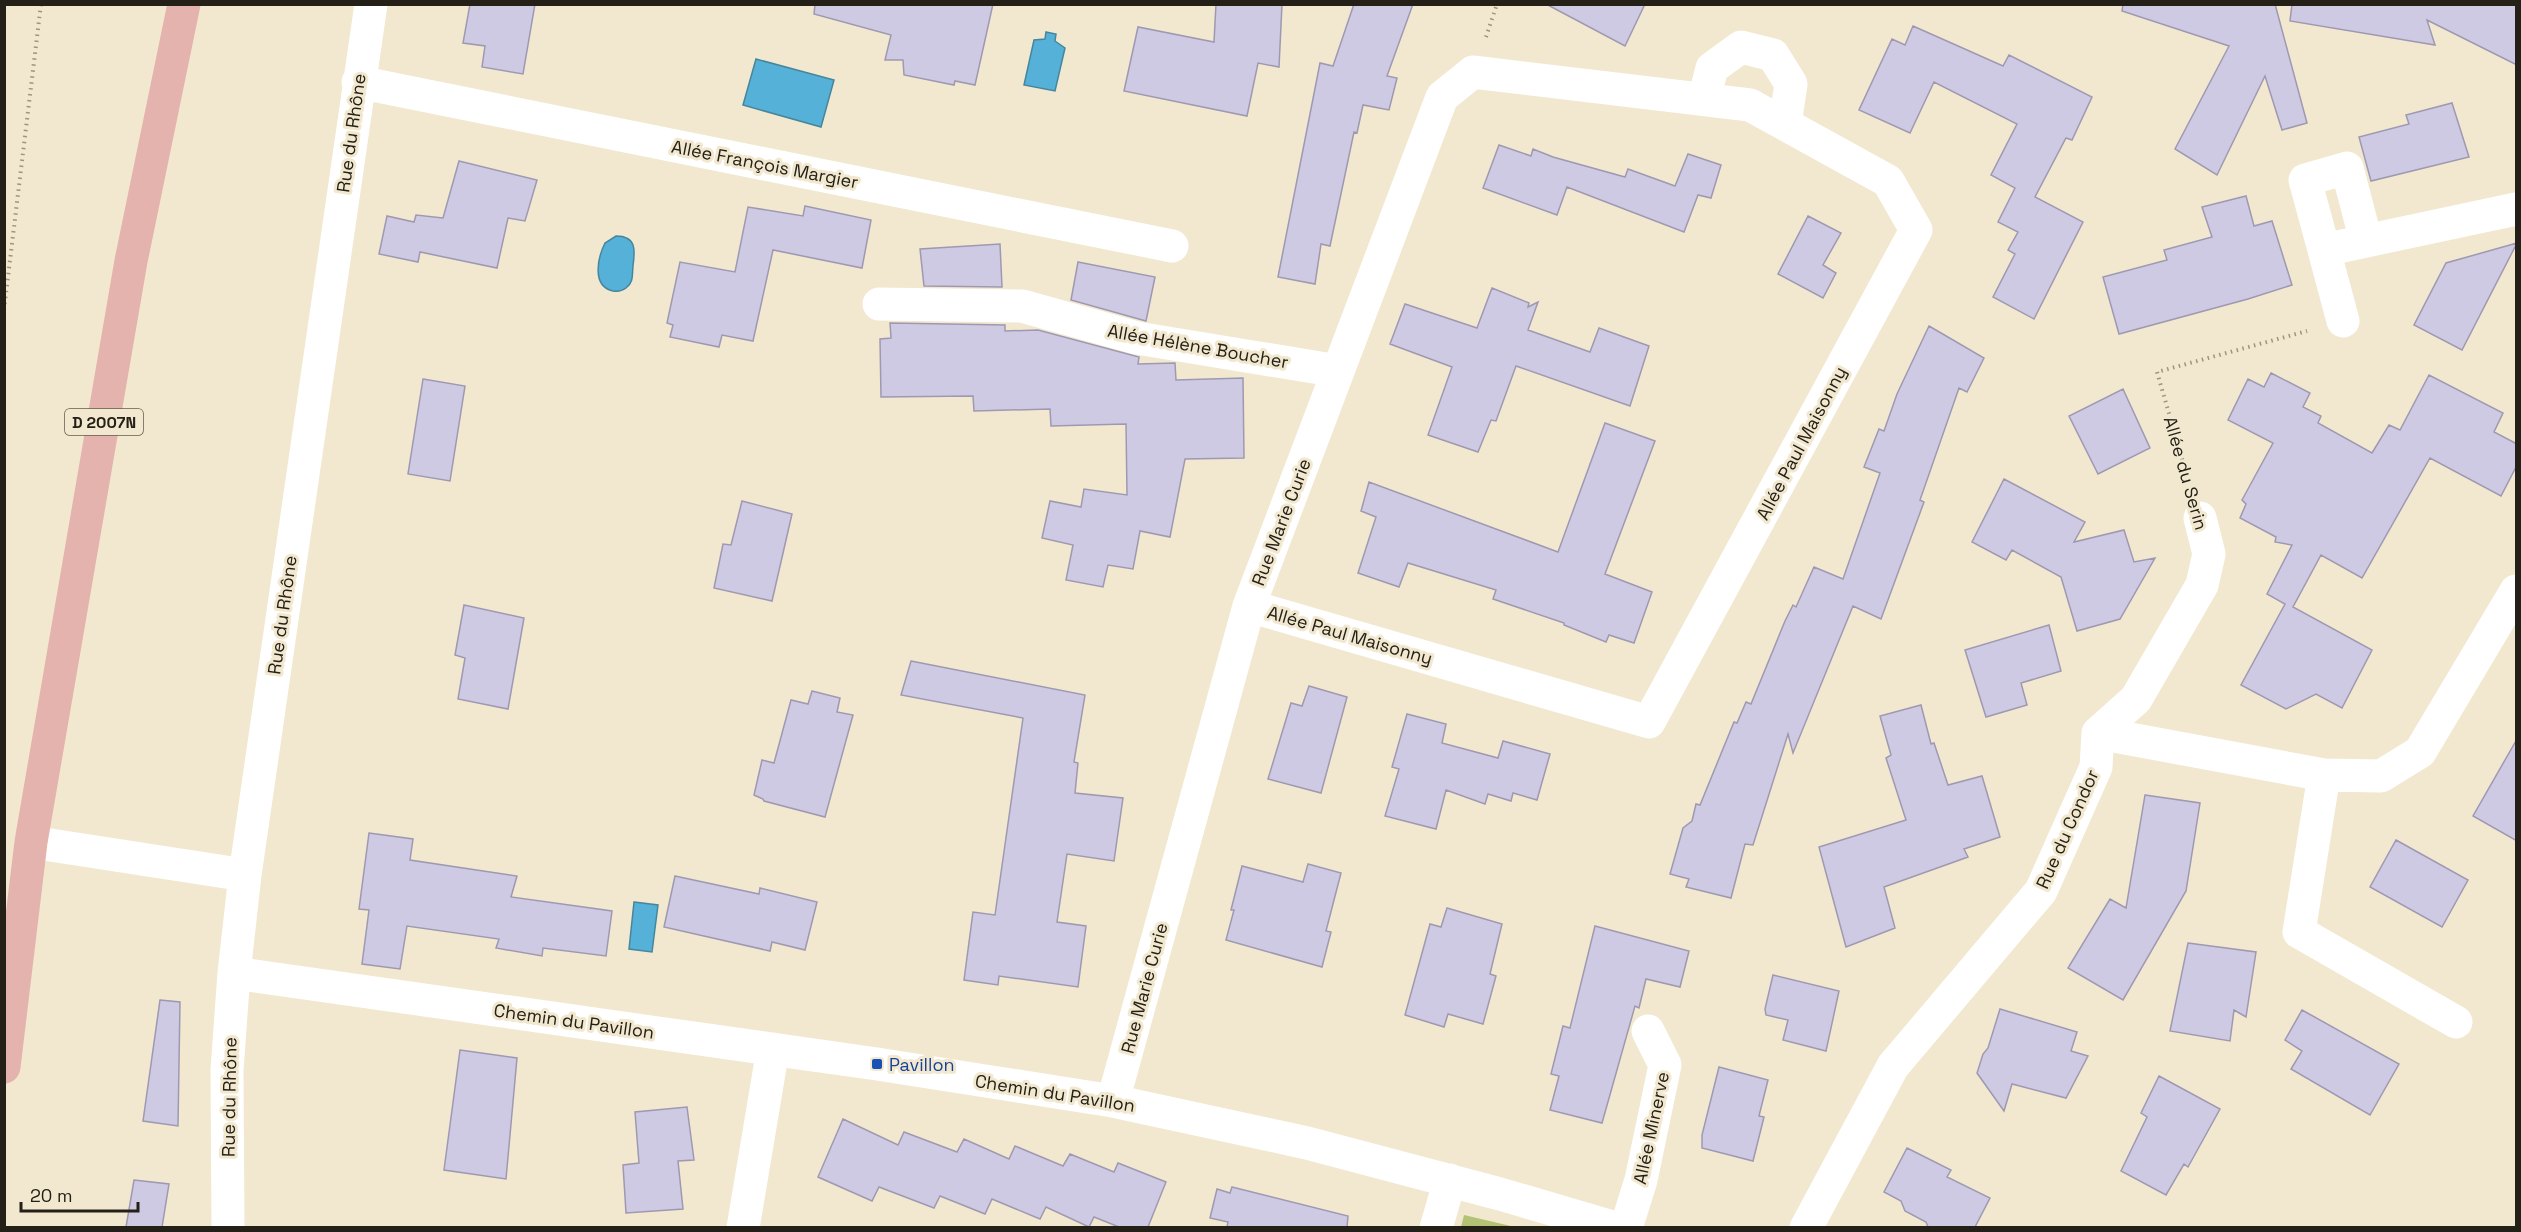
<svg xmlns="http://www.w3.org/2000/svg" width="2521" height="1232" font-family="'Space Grotesk',sans-serif">
<style>
.green{fill:#b4c275}
.water{fill:#55b1d7;stroke:#46869d;stroke-width:1.5}
.building{fill:#cfcae3;stroke:#9e99b1;stroke-width:1.5}
.lines{fill:none;stroke-linecap:round;stroke-linejoin:round}
.path{stroke:#9d9583;stroke-width:4;stroke-dasharray:1.5 4.5;stroke-linecap:butt}
.minor{stroke:#fff;stroke-width:33}
.major{stroke:#e4b3ad;stroke-width:33}
.transit-dot{fill:#1a4fb4;stroke:#f2e8cf;stroke-width:2}
.labels{text-anchor:middle;dominant-baseline:central;stroke-width:6;stroke-linejoin:round;paint-order:stroke}
.shield{fill:#f2e8cf;stroke:#625c4e;stroke-width:1.5}
.shield-label{font-size:16px;font-weight:bold;fill:#242017}
.street-label{font-size:18px;fill:#242017;stroke:#f2e8cf}
.transit-label{font-size:18px;fill:#164399;stroke:#f2e8cf;text-anchor:start}
</style>
<rect width="100%" height="100%" fill="#f2e8cf"/>
<path class="green" d="M1464,1215L1515,1227H1461Z"/>
<path class="water" d="M1046,32L1056,34L1055,41L1065,48L1055,91L1024,85L1034,40L1045,39Z
M756,59L834,80L821,127L743,105Z
M616,236C637,236 635,251 633,266C632,275 634,282 626,288C622,291 618,292 613,291C591,286 598,257 605,243Z
M634,902L658,905L652,952L629,949Z"/>
<path class="building" d="M470,4H535L523,74L482,67L485,46L463,43Z
M815,4H993L975,85L955,81L954,85L904,75L903,60H885L891,35L814,14Z
M1216,4H1282L1279,67L1258,63L1247,116L1124,91L1138,27L1214,42Z
M1354,4H1413L1387,76L1397,78L1389,110L1363,105L1357,133L1354,132L1330,246L1321,244L1315,284L1278,277L1320,63L1333,66Z
M1546,4H1645L1625,46Z
M2123,4H2275L2307,123L2282,130L2265,76L2217,175L2175,149L2229,46L2122,11Z
M2292,4H2517V65L2427,20L2435,45L2290,21Z
M1913,26L2003,66L2009,55L2092,97L2072,140L2066,138L2035,197L2083,222L2034,319L1993,297L2015,254L2008,250L2018,232L1998,222L2015,188L1991,175L2017,124L1934,82L1910,133L1859,110L1892,39L1905,45Z
M2452,103L2469,157L2371,181L2359,137L2409,124L2406,115Z
M1499,145L1531,156L1533,149L1553,157L1625,177L1628,169L1675,186L1688,154L1721,165L1711,198L1698,195L1684,232L1567,187L1557,215L1483,188Z
M459,161L537,180L525,221L508,218L497,268L420,252L418,262L379,254L387,216L414,222L416,215L443,218Z
M2246,196L2254,226L2272,221L2292,285L2248,299L2119,334L2103,277L2167,260L2164,250L2212,237L2202,207Z
M805,206L871,220L862,268L773,250L753,341L722,335L719,347L670,337L673,325L667,323L680,262L735,272L748,207L803,216Z
M1808,216L1841,233L1823,265L1836,273L1823,298L1778,274Z
M2517,243L2462,350L2414,325L2446,263Z
M1000,244L1002,287L924,286L920,249Z
M1078,262L1155,277L1146,321L1071,300Z
M1492,288L1529,303L1528,307L1538,302L1528,330L1590,352L1599,328L1649,346L1630,406L1516,366L1496,421L1491,420L1478,452L1428,435L1452,367L1390,344L1405,304L1477,328Z
M890,323L1005,325V331L1038,330L1139,357L1138,364L1175,363L1176,380L1243,378L1244,458L1185,459L1170,537L1140,531L1133,569L1108,565L1103,587L1066,580L1073,545L1042,538L1050,501L1081,507L1084,489L1127,495L1126,424L1051,426L1050,409L974,411L973,396L881,397L880,339L891,338Z
M1929,326L1984,358L1967,392L1959,388L1920,500L1924,502L1881,619L1853,606L1793,753L1788,734L1753,845L1745,844L1731,898L1686,887L1689,879L1670,874L1683,828L1692,821L1696,804L1700,805L1734,722L1737,723L1746,702L1751,704L1785,621L1793,605L1796,607L1814,567L1843,579L1880,473L1864,467L1879,429L1884,431L1897,394Z
M2271,373L2310,393L2303,407L2321,416L2318,423L2372,453L2389,425L2400,430L2429,375L2503,413L2494,432L2517,444V465L2501,496L2430,458L2362,578L2321,555L2293,607L2372,650L2342,708L2316,694L2286,709L2241,685L2285,604L2267,594L2292,545L2275,542L2276,537L2240,518L2246,504L2242,500L2273,443L2228,420L2248,379L2264,387Z
M423,379L465,386L450,481L408,474Z
M2123,389L2150,448L2098,474L2069,416Z
M1605,423L1655,441L1605,574L1652,592L1634,643L1609,635L1606,642L1564,625V623L1493,599L1496,590L1408,563L1399,587L1358,573L1376,517L1361,511L1369,482L1558,552Z
M2004,479L2085,522L2074,542L2124,530L2134,562L2155,558L2120,619L2077,631L2061,577L2012,550L2006,560L1972,542Z
M742,501L792,514L772,601L714,588L723,544L731,545Z
M464,605L524,618L508,709L458,699L465,658L455,655Z
M2049,625L2061,671L2021,683L2027,705L1986,717L1965,650Z
M911,661L1085,695L1074,762L1078,763L1075,793L1123,798L1114,861L1067,854L1057,922L1086,926L1078,987L999,976L998,985L964,980L973,912L995,915L1023,718L901,695Z
M1309,686L1347,697L1321,793L1268,779L1291,703L1302,706Z
M812,691L840,698L837,712L853,715L825,817L764,801L763,799L754,795L762,760L774,763L791,700L808,704Z
M1921,705L1931,744L1934,743L1948,785L1982,776L2000,837L1964,849L1968,857L1884,887L1895,928L1846,947L1819,847L1906,820L1886,758L1891,755L1880,716Z
M1407,714L1446,724L1442,743L1498,758L1503,741L1550,754L1537,800L1513,793L1511,801L1488,794L1485,804L1446,790L1436,829L1385,816L1399,769L1392,767Z
M2517,739V841L2473,816Z
M2145,795L2200,803L2186,891L2123,1000L2068,968L2110,899L2126,908Z
M369,833L413,839L410,860L517,876L511,897L612,911L606,956L543,948L542,956L496,948L499,939L407,926L400,969L362,964L369,910L359,909Z
M2396,840L2468,880L2442,927L2370,887Z
M1308,864L1341,873L1326,931L1331,932L1322,967L1226,940L1234,910H1231L1242,866L1303,882Z
M675,876L759,894L760,888L817,902L805,950L772,942L770,951L664,927Z
M1447,908L1502,924L1490,974L1496,976L1483,1024L1448,1014L1444,1027L1405,1015L1430,924L1441,927Z
M1595,926L1689,951L1680,987L1646,979L1639,1008L1635,1006L1602,1123L1550,1110L1559,1076L1551,1074L1563,1026L1570,1028Z
M2188,943L2256,952L2246,1017L2234,1010L2230,1041L2170,1031Z
M1773,975L1839,991L1826,1051L1783,1040L1788,1020L1766,1015L1765,1009Z
M160,1000L180,1002L178,1126L143,1121Z
M2000,1009L2077,1032L2071,1051L2088,1056L2066,1098L2012,1084L2004,1111L1977,1073L1983,1054L1988,1048Z
M2302,1010L2399,1064L2370,1115L2291,1069L2302,1051L2285,1040Z
M460,1050L517,1058L506,1179L444,1170Z
M1719,1067L1768,1080L1759,1116L1764,1117L1753,1161L1702,1148V1135Z
M2159,1076L2220,1109L2188,1167L2184,1164L2166,1195L2121,1171L2147,1117L2141,1113Z
M687,1107L694,1160L678,1161L683,1209L626,1213L623,1165L639,1163L635,1112Z
M843,1119L898,1145L904,1132L957,1152L964,1139L1009,1159L1015,1146L1063,1166L1070,1154L1114,1172L1118,1163L1166,1182L1148,1227H1119L1094,1217L1089,1227L1046,1207L1040,1219L992,1199L985,1214L940,1196L934,1208L879,1187L872,1201L818,1177Z
M1907,1148L1951,1170L1947,1177L1990,1198L1975,1227H1928L1926,1222L1905,1211L1901,1201L1884,1192Z
M134,1180L169,1184L162,1227H126Z
M1232,1187L1348,1216L1347,1227H1227L1228,1222L1210,1218L1217,1189L1230,1193Z"/>
<g class="lines">
<path class="path" d="M1486,37L1497,4
M4,310L41,4
M2189,483L2157,372L2307,331"/>
<path class="minor" d="M358,82L1172,246
M1704,99L1712,68L1741,47L1773,55L1791,84L1785,124
M2366,241L2347,168L2305,180L2324,250L2516,209
M2324,250L2343,321
M879,304L1022,306L1137,338L1338,371
M2098,733L2136,699L2202,585L2209,554L2200,518
M2324,775L2299,932L2456,1022
M31,842L245,875
M234,973L877,1064L1113,1101L1307,1143L1500,1194L1616,1228
M1113,1101L1249,606L1442,97L1473,72L1750,105L1888,181L1916,230L1649,722L1249,606
M228,1228L227,1070L234,973L245,875L371,4
M743,1228L773,1049
M1436,1228L1450,1180
M1626,1228L1641,1180L1665,1065L1648,1031
M1806,1228L1893,1066L2041,891L2096,767L2098,733L2324,775L2381,776L2420,752L2516,591"/>
<path class="major" d="M4,1067L31,842L131,261L184,4"/>
</g>
<rect class="transit-dot" x="871" y="1058" width="12" height="12" rx="3"/>
<g class="labels">
<rect class="shield" x="65" y="409" width="78" height="26" rx="4.5"/>
<g class="shield-label">
<text x="104" y="422">D 2007N</text>
</g>
<g class="street-label">
<text transform="translate(351 133) rotate(-82)">Rue du Rhône</text>
<text transform="translate(765 164) rotate(11)">Allée François Margier</text>
<text transform="translate(1198 346) rotate(10)">Allée Hélène Boucher</text>
<text transform="translate(1801 443) rotate(-62)">Allée Paul Maisonny</text>
<text transform="translate(2186 473) rotate(74)">Allée du Serin</text>
<text transform="translate(1281 522) rotate(-69)">Rue Marie Curie</text>
<text transform="translate(282 615) rotate(-82)">Rue du Rhône</text>
<text transform="translate(1350 635) rotate(16)">Allée Paul Maisonny</text>
<text transform="translate(2067 829) rotate(-66)">Rue du Condor</text>
<text transform="translate(1144 988) rotate(-75)">Rue Marie Curie</text>
<text transform="translate(574 1021) rotate(8)">Chemin du Pavillon</text>
<text transform="translate(1055 1093) rotate(9)">Chemin du Pavillon</text>
<text transform="translate(229 1097) rotate(-89)">Rue du Rhône</text>
<text transform="translate(1651 1128) rotate(-78)">Allée Minerve</text>
</g>
<g class="transit-label">
<text x="889" y="1064">Pavillon</text>
</g>
</g>
<rect width="2521" height="1232" fill="none" stroke="#242017" stroke-width="12"/>
<path d="M21 1202v9h117v-9" fill="none" stroke="#242017" stroke-width="3"/>
<text x="30" y="1202" font-size="18" fill="#242017" stroke="#f2e8cf" stroke-width="4.5" paint-order="stroke">20 m</text>
</svg>
